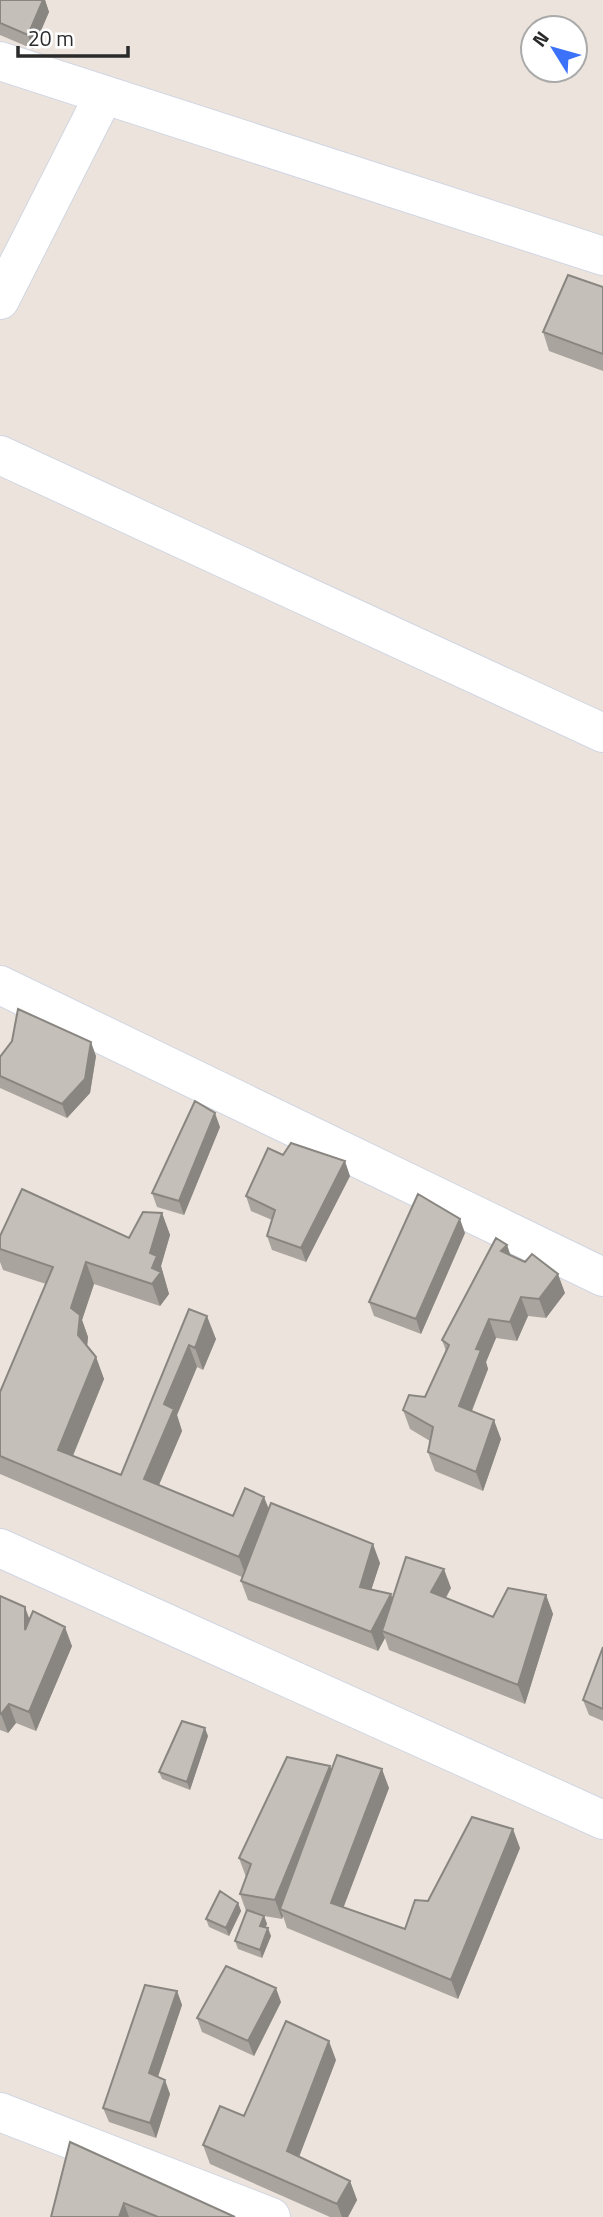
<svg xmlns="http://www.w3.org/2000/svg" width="603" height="2217" font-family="'Titillium Web',sans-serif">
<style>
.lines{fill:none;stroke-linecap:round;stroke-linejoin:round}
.street-casing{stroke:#d1d6e3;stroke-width:40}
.street{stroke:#fff;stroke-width:38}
.wall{fill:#a9a49e}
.shaded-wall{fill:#898681}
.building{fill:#c4bfb8;stroke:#898681;stroke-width:2}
</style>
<rect width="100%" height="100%" fill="#ece4dc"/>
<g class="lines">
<defs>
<path id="street" d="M0,61L603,256
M0,300L104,95
M0,455L603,733
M0,985L603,1277
M0,1548L603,1820
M0,2112L271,2217"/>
</defs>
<use href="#street" class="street-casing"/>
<use href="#street" class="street"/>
</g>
<path class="wall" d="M0,0H45L49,12L33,49L0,35Z
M603,287V371L549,351L543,332Z
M96,1056L90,1093L67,1118L0,1088V1057Z
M220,1127L184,1215L157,1207L152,1193Z
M283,1155L350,1176L306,1262L272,1250L267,1236L272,1220L251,1211L246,1196Z
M162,1213L170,1235L161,1266L169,1294L160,1306L94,1284L82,1320L88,1337L87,1346L96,1357L104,1379L73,1456L121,1475L189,1309L216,1339L203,1370L197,1367L177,1415L182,1431L159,1485L233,1516L269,1509L380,1563L371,1590L391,1594L392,1599L451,1588L446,1598L493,1617L546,1595L553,1614L525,1704L389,1650L385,1638L378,1651L248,1600L241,1581L242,1577L0,1474V1392L46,1284L3,1270L0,1262V1236L129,1238Z
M465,1233L421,1334L374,1316L369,1302Z
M507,1245L511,1256L565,1293L546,1318L528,1316L517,1341L496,1338L486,1362L488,1369L472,1411L501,1439L483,1491L435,1471L428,1452L430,1441L410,1429L403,1410L425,1397L446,1351L442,1340Z
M0,1596L25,1607L29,1620L72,1646L36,1731L16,1723L8,1733L0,1730Z
M603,1647V1721L589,1715L583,1700Z
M208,1736L190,1790L162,1779L159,1772Z
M331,1771L389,1788L343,1907L405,1929L428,1901L520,1848L458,1999L287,1928L283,1916L282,1919L264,1916L267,1924L265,1927L271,1936L262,1958L238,1949L235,1941L246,1911L240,1894L246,1877L239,1858Z
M238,1903L241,1911L229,1936L209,1927L206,1919Z
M177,1991L182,2005L158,2077L170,2094L156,2138L109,2122L103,2108Z
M281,2002L254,2056L202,2032L197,2018Z
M336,2060L299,2157L350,2181L357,2200L348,2217H330L210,2164L203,2145L244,2116Z
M70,2142L235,2217H51Z"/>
<path class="shaded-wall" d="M43,0H45L49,12L33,49L28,35Z
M91,1042L96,1056L90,1093L67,1118L62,1104Z
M215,1113L220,1127L184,1215L179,1201Z
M345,1161L350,1176L306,1262L301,1248Z
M162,1213L170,1235L161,1266L169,1294L160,1306L152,1284L150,1253Z
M460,1219L465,1233L421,1334L416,1319Z
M507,1245L513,1264L501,1251Z
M86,1262L94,1284L82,1320L88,1337L86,1357L78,1335L71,1308Z
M558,1274L565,1293L546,1318L539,1299Z
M521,1297L528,1316L517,1341L510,1322Z
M207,1316L216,1339L203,1370L195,1348Z
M489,1319L496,1338L486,1362L488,1369L466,1425L459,1406L476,1349Z
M189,1345L197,1367L177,1415L182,1431L152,1501L144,1479L164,1404Z
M96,1357L104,1379L66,1472L58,1450Z
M494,1420L501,1439L483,1491L476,1472Z
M264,1497L273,1519L247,1579L239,1557Z
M373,1544L380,1563L366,1606L360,1587Z
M444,1569L451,1588L438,1611L431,1592Z
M391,1594L397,1613L382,1631L385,1638L378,1651L371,1632Z
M546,1595L553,1614L525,1704L518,1685Z
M25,1607L32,1626L25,1630Z
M65,1627L72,1646L36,1731L29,1712Z
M9,1704L16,1723L8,1733L1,1714Z
M205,1728L208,1736L190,1790L187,1782Z
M330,1766L337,1785L280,1909L283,1916L282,1919L275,1900Z
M382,1769L389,1788L338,1922L331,1903Z
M513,1829L520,1848L458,1999L451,1980Z
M238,1903L241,1911L229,1936L226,1928Z
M264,1916L267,1924L263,1933L260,1926Z
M268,1928L271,1936L262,1958L260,1950Z
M276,1988L281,2002L254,2056L248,2041Z
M177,1991L182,2005L154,2088L149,2073Z
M329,2041L336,2060L294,2170L287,2151Z
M165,2080L170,2094L156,2138L150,2123Z
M350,2181L357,2200L348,2217H342L337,2204Z
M124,2203L129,2217H119Z"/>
<path class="building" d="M0,0H43L28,35L0,23Z
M568,275L603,287V354L543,332Z
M18,1009L91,1042L85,1079L62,1104L0,1076V1057L12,1041Z
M195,1101L215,1113L179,1201L152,1193Z
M291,1143L345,1161L301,1248L267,1236L275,1210L246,1196L268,1148L283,1155Z
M22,1189L129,1238L143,1212L162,1213L150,1253L157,1256L152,1268L161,1272L152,1284L86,1262L71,1308L80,1315L78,1335L96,1357L58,1450L121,1475L189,1309L207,1316L195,1348L189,1345L164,1404L174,1409L144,1479L233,1516L245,1488L264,1497L239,1557L0,1456V1392L53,1267L0,1249V1236Z
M418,1194L460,1219L416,1319L369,1302Z
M496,1238L507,1245L501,1251L525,1262L532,1254L558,1274L539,1299L521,1297L510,1322L489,1319L476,1349L481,1350L459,1406L494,1420L476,1472L428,1452L433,1427L403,1410L409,1395L425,1397L449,1345L442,1340Z
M271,1503L373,1544L360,1587L391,1594L371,1632L241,1581Z
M406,1557L444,1569L431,1592L493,1617L508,1588L546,1595L518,1685L382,1631Z
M0,1596L25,1607V1630L33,1611L65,1627L29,1712L9,1704L1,1714L0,1713Z
M603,1647V1709L583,1700Z
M182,1721L205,1728L187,1782L159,1772Z
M337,1755L382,1769L331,1903L405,1929L415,1900L428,1901L472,1817L513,1829L451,1980L280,1909Z
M287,1757L330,1766L275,1900L240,1894L251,1864L239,1858Z
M220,1891L238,1903L226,1928L206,1919Z
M247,1910L264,1916L260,1926L268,1928L260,1950L235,1941Z
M226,1966L276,1988L248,2041L197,2018Z
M145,1985L177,1991L149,2073L165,2080L150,2123L103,2108Z
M286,2021L329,2041L287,2151L350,2181L337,2204L203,2145L220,2106L244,2116Z
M70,2142L235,2217H158L124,2203L119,2217H51Z"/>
<g transform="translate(554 49) rotate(307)"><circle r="33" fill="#ffffff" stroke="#aaaaaa" stroke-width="2"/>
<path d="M0-5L12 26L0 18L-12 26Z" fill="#3c71f9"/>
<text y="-10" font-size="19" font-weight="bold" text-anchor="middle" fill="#2a2a2a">N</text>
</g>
<path d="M18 46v10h110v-10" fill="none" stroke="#2a2a2a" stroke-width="3.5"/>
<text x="28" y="46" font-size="21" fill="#2a2a2a" stroke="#ffffff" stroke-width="5" paint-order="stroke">20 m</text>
</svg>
